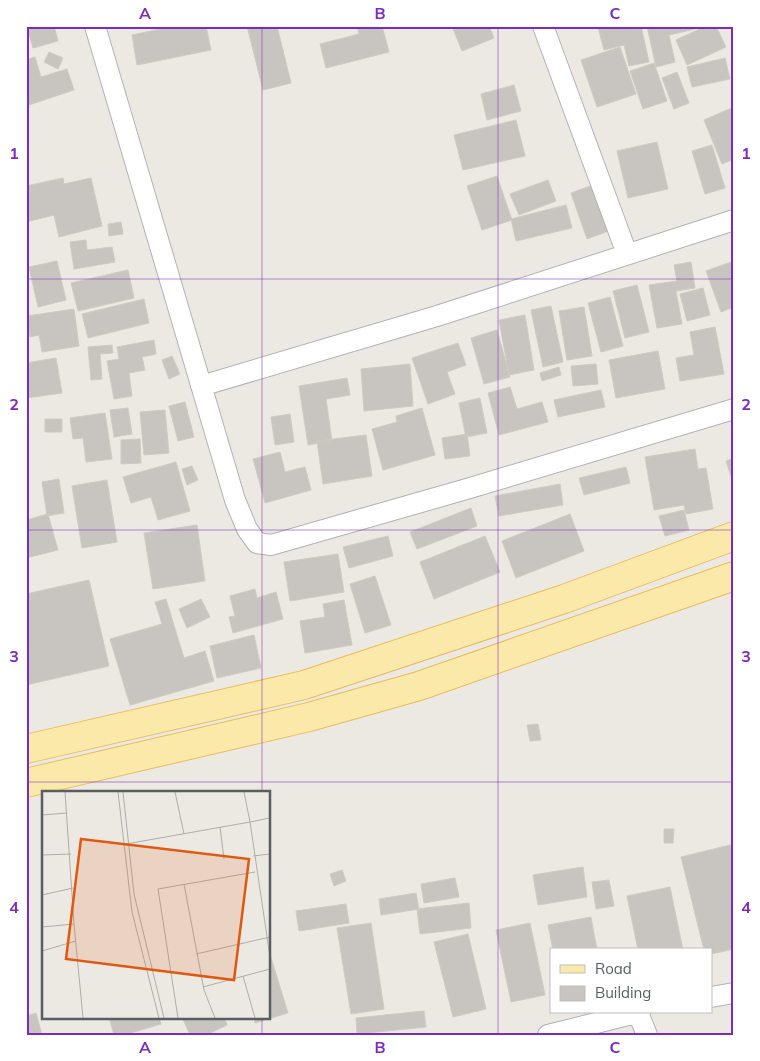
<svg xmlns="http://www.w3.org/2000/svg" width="760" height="1061" font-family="Mulish,sans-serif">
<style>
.building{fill:#c8c4bf;stroke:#d0cbc1}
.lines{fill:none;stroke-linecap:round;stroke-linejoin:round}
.minor-casing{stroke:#afb3b7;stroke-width:22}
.primary-casing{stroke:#e9bb5e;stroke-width:30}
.minor{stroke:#fff;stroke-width:20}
.primary{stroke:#fae9a9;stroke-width:28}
.grid{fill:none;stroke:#7b2cbf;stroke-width:1;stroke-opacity:0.55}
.inset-road{fill:none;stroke:#aeadab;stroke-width:1}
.view{fill:#e15910;fill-opacity:0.15;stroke:#e15910;stroke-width:2.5}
.inset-edge{fill:none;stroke:#5a5e62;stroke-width:2.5}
.neatline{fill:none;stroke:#7b2cbf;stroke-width:2}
.grid-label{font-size:16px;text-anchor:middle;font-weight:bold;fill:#7b2cbf}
</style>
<rect width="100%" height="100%" fill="#ece9e2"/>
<path class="building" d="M30,26H54L58,41L33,48L27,27Z
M175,26H206L211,50L137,65L132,35Z
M247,26H277L291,83L263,90Z
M357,26H382L389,52L326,68L320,44L359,34Z
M452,26H489L494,38L462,51Z
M602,26H641L649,62L629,66L624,45L604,50L598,27Z
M647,26H695V29L669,35L675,62L656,67Z
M706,26H716L726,47L687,65L676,40Z
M620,47L636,94L597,107L581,60Z
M49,52L63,58L58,69L44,62Z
M35,57L41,77L67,69L74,90L26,106V60Z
M725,58L730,79L692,87L687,67Z
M654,63L667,101L643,109L630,71Z
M677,72L689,103L674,109L662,78Z
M514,85L521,111L487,120L481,94Z
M734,107V159L722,164L704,120Z
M516,120L525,156L463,170L454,135Z
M657,142L668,189L628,198L617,151Z
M712,145L725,188L705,194L692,151Z
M497,176L512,220L482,230L467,186Z
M63,178L64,184L91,178L102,226L59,237L54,215L26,222V186Z
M548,180L556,201L519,215L510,194Z
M599,183L614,229L587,239L571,193Z
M566,205L572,228L516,241L511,219Z
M121,222L123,234L109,236L108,224Z
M86,240L87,250L112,247L115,262L74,269L70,242Z
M57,261L66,300L38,307L29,267Z
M734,261V307L721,312L706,271Z
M691,262L695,288L676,291L682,324L657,328L649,285L677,281L674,265Z
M128,270L134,298L78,311L71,283Z
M637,285L649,332L625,338L613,291Z
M703,288L710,315L687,321L680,294Z
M610,297L623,346L601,352L588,303Z
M144,299L149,323L88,338L82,314Z
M551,306L563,362L543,367L531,310Z
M584,307L592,356L567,360L559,311Z
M74,309L79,346L42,352L39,335L30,337L27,316Z
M525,315L534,370L509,375L499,320Z
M715,327L724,374L680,381L676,358L694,355L690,332Z
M497,330L510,377L484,384L471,338Z
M154,340L156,354L142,357L145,370L129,373L132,396L114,399L107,361L119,359L117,347Z
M458,343L466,365L447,372L455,394L428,404L412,358Z
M112,345L113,353L100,354L102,379L91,380L88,347Z
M658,351L665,389L616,398L609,360Z
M172,356L180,374L169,379L162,360Z
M56,358L62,393L26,398V363Z
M410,364L413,406L364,411L361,369Z
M596,364L598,384L573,386L571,366Z
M559,367L561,375L542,381L540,373Z
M347,378L350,395L326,399L332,441L308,445L299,386Z
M510,387L517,409L542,402L548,422L499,435L488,393Z
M601,390L605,407L558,417L554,400Z
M480,398L487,433L466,437L459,403Z
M185,402L194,437L178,441L169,406Z
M128,408L132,434L114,437L110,410Z
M422,408L435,455L383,470L372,429L397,422L396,416Z
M165,410L169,453L144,455L140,412Z
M105,413L112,459L86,462L83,438L73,439L70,418Z
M290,414L294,442L275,445L271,417Z
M45,419H62V432H45Z
M467,434L470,456L445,459L442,438Z
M366,435L372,476L323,484L317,441Z
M140,439L141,463L121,464V440Z
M695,449L698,469L706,468L713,509L686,514L684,505L654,510L645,457Z
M280,452L285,472L305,467L311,490L265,503L253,459Z
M734,458V485L726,461Z
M176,462L190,511L158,520L151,497L131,503L123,477Z
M192,466L198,480L187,485L182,469Z
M626,467L630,483L584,495L579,478Z
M59,479L64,513L47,516L42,482Z
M107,480L117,542L82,548L72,486Z
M560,484L563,505L499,516L495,496Z
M471,508L477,526L417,549L410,532Z
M684,510L689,530L665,536L659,516Z
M48,514L58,550L26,558V520Z
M570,514L584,551L516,578L502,541Z
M197,525L205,581L153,589L144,533Z
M388,536L393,556L349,568L343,547Z
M485,536L500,572L434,599L420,562Z
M338,554L344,592L290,601L284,562Z
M375,576L391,625L365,633L350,584Z
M89,580L109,666L26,685V594Z
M255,589L257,598L276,592L283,619L233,633L229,617L235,616L230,596Z
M166,599L184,658L205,651L214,681L130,705L110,639L162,624L155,602Z
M201,599L210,617L187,628L179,609Z
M344,600L352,645L305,653L300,621L325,617L323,604Z
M254,635L261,668L217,678L210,646Z
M538,724L541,740L530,741L527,725Z
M664,829H674L673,843H664Z
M734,844V949L711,954V950H704L681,857Z
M583,867L587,897L538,905L533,875Z
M342,870L346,881L334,886L330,874Z
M455,878L459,897L424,903L421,884Z
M609,880L614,906L596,909L592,882Z
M670,887L683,950H638L627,896Z
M416,893L419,909L381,915L379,899Z
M469,903L471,928L420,934L417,909Z
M346,904L349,923L299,931L296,911Z
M591,917L597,950H553L548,925Z
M371,923L384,1009L351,1014L337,928Z
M530,923L545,995L511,1002L496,930Z
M468,934L486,1009L453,1017L434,942Z
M269,951L288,1013L255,1023L254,1017H269Z
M424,1011L426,1027L357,1034L356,1018Z
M36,1013L42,1035H26V1016Z
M109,1017H159L161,1024L124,1035H114Z
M182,1017H224L227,1025L206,1035H190Z"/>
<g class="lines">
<defs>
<path id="minor" d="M95,26L235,500L247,529L257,543L271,545L470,488L734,409
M543,26L627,254
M201,386L437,316L734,220
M711,997L734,993
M638,1013L647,1035
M548,1035L640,1012"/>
<path id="primary" d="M26,749L304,685L564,599L734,536
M26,783L309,717L419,686L734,576"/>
</defs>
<use href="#minor" class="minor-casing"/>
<use href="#primary" class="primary-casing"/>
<use href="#minor" class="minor"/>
<use href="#primary" class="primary"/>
</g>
<path class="grid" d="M262,26V792M498,26V1035M26,279H734M26,530H734M26,782H734M262,1017V1035"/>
<g transform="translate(42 791)">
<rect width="228" height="228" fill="#ece9e2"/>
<path class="inset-road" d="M76,1L90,121L117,227M81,1L92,103L122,227M133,1L142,43M202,1L208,31L228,27M0,24L25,22M178,36L182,68M84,53L208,31L228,166M0,64L29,63M211,65L228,63M142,93L162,199L173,227M0,104L31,97M32,133L41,227M0,136L32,133L23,1M0,160L34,150M154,163L228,146M201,185L213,227M161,196L228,178M136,227L116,98L213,81"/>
<path class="view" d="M39,48L207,68L192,189L24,168Z"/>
<rect width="228" height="228" class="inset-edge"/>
</g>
<rect width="760" height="1061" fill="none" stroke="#ffffff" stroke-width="55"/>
<rect x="550" y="948" width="162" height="65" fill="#ffffff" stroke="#bdbfc0"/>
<rect x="560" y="965" width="25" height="8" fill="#fae9a9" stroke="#bdbfc0"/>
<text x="595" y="974" font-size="15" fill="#5a5e62">Road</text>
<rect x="560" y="986" width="25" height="15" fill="#c8c4bf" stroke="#bdbfc0"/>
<text x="595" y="998" font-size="15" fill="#5a5e62">Building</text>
<rect x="28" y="28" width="704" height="1006" class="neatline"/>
<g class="grid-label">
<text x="145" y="19">A</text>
<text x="380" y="19">B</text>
<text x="615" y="19">C</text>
<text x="14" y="159">1</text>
<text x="746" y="159">1</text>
<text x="14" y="410">2</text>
<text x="746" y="410">2</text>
<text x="14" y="662">3</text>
<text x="746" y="662">3</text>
<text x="14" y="913">4</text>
<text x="746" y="913">4</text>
<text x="145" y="1053">A</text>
<text x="380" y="1053">B</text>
<text x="615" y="1053">C</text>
</g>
</svg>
